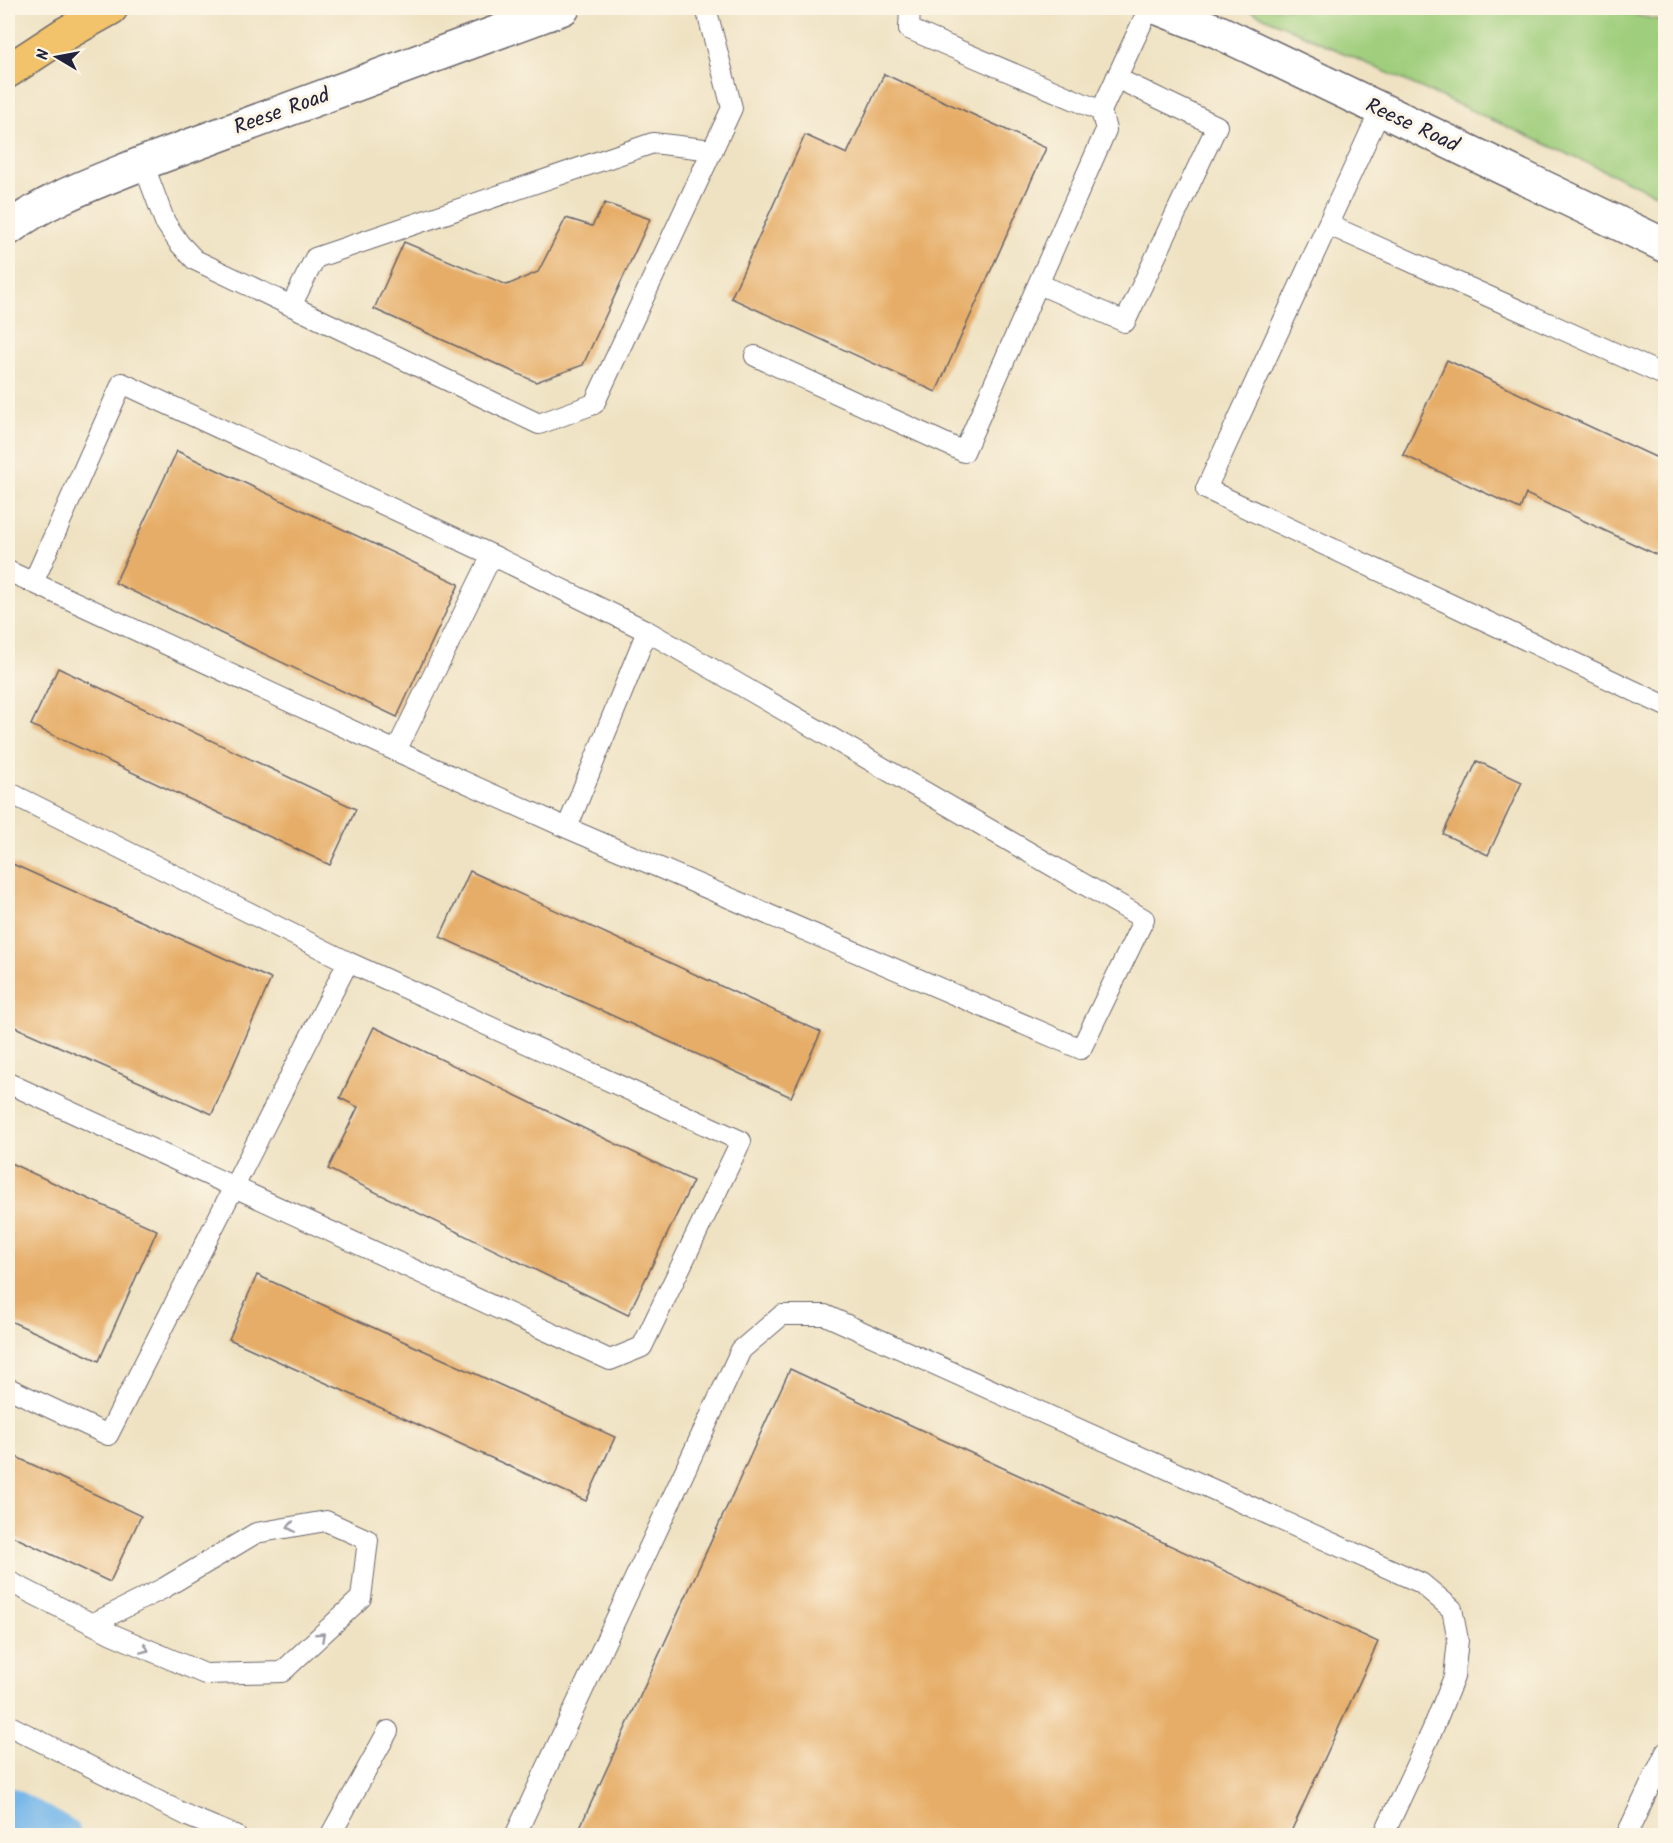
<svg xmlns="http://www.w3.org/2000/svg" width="1673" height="1843" font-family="Kalam,sans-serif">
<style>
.green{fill:#9fce7c;stroke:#60785c;stroke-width:1.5}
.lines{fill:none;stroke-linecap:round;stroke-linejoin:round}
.canal{stroke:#76b7ea;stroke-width:40}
.building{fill:#e6ad68}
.lane-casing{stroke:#6a656a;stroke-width:22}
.street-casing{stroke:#6a656a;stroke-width:36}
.highway-casing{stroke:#6a656a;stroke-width:36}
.lane{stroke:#fff;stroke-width:20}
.street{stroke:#fff;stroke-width:33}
.highway{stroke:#f2c36a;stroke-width:33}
.oneway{stroke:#9c9ca7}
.labels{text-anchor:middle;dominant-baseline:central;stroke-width:6;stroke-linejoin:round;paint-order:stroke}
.street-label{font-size:21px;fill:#22223b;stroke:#fcf5e5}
</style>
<rect width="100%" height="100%" fill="#fcf5e5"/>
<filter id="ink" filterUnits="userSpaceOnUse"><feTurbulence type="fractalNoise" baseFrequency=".0167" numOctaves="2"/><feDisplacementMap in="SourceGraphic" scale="12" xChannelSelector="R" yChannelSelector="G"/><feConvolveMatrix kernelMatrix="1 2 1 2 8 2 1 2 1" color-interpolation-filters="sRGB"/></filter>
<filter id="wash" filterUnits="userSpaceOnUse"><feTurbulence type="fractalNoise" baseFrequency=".008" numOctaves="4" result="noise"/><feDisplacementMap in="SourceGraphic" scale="24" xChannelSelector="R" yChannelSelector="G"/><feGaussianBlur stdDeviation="1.35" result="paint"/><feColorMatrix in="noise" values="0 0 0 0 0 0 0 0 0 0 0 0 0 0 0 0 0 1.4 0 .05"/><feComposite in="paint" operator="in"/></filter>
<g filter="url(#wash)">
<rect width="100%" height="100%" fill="#efe2c2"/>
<path class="green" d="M1244,8H1597L1665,21V198Z"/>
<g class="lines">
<path class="canal" d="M8,1807L61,1836"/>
</g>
<g id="blocks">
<path class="building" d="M884,74L1046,148L936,392L731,298L805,135L847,154Z
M605,203L650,219L583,365L536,382L374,309L404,242L507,285L538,272L566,218L592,226Z
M1447,360L1666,462V559L1526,494L1520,509L1403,455Z
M177,451L459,584L397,717L115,583Z
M58,668L356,809L330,865L31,725Z
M1477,761L1522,782L1488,855L1443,834Z
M8,862L271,979L212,1114L8,1024Z
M470,871L821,1032L791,1097L440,937Z
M374,1027L693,1181L628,1315L328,1169L358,1107L340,1098Z
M8,1162L157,1230L99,1361L8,1320Z
M257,1275L615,1437L586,1501L229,1339Z
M790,1369L1378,1642L1289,1836H576Z
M8,1453L141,1516L110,1582L8,1534Z"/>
</g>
</g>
<g filter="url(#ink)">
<use href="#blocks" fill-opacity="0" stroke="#6a656a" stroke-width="1.5"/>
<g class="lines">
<defs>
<path id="lane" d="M1101,111L1149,8
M1380,111L1206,489L1666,706
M143,163L165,222L179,243L195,260L539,424L594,404L732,108L706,8
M1329,225L1666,376
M1039,284L1125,322L1217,126L1116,78
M291,306L315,258L653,143L713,150
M755,356L964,452L1106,130L1101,111L909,29L910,8
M8,571L396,751L492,555L122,383L33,583
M396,751L567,828L1081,1049L1144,919L647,631L492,555
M8,792L348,962L108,1435L8,1388
M567,828L647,631
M8,1083L610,1360L642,1347L741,1141L348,962
M8,1581L112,1634L205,1674L282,1672L361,1598L368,1540L326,1521L256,1533L164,1588L92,1624
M8,1725L190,1817L236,1836
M330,1836L388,1731
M515,1836L741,1350L782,1315H825L1421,1583L1452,1609L1458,1640L1454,1677L1432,1731L1383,1836
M1626,1836L1666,1752"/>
<path id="street" d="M1158,8L1219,32L1666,246
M8,229C47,199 97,182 143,163L563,8"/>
<path id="highway" d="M8,71L63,35L111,8"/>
</defs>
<use href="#lane" class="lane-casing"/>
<use href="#street" class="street-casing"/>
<use href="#highway" class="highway-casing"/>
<use href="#lane" class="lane"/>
<use href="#street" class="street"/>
<use href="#highway" class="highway"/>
</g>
<defs><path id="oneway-chevron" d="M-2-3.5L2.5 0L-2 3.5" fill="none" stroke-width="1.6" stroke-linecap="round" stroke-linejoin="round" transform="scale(1.5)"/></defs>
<g class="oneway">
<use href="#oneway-chevron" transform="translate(291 1527) rotate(170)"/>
<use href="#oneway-chevron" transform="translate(321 1636) rotate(-43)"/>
<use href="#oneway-chevron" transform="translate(145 1649) rotate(23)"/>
</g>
</g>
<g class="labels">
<g class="street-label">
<text transform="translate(282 112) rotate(-20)">Reese Road</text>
<text transform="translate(1412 126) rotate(25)">Reese Road</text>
</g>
</g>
<rect width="1673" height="1843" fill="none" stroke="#fcf5e5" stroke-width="30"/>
<g transform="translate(57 57) rotate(280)" stroke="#fcf5e5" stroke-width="4.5" paint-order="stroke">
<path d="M0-4.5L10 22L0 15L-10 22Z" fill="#22223b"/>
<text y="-9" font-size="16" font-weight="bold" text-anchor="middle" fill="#22223b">N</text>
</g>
</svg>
